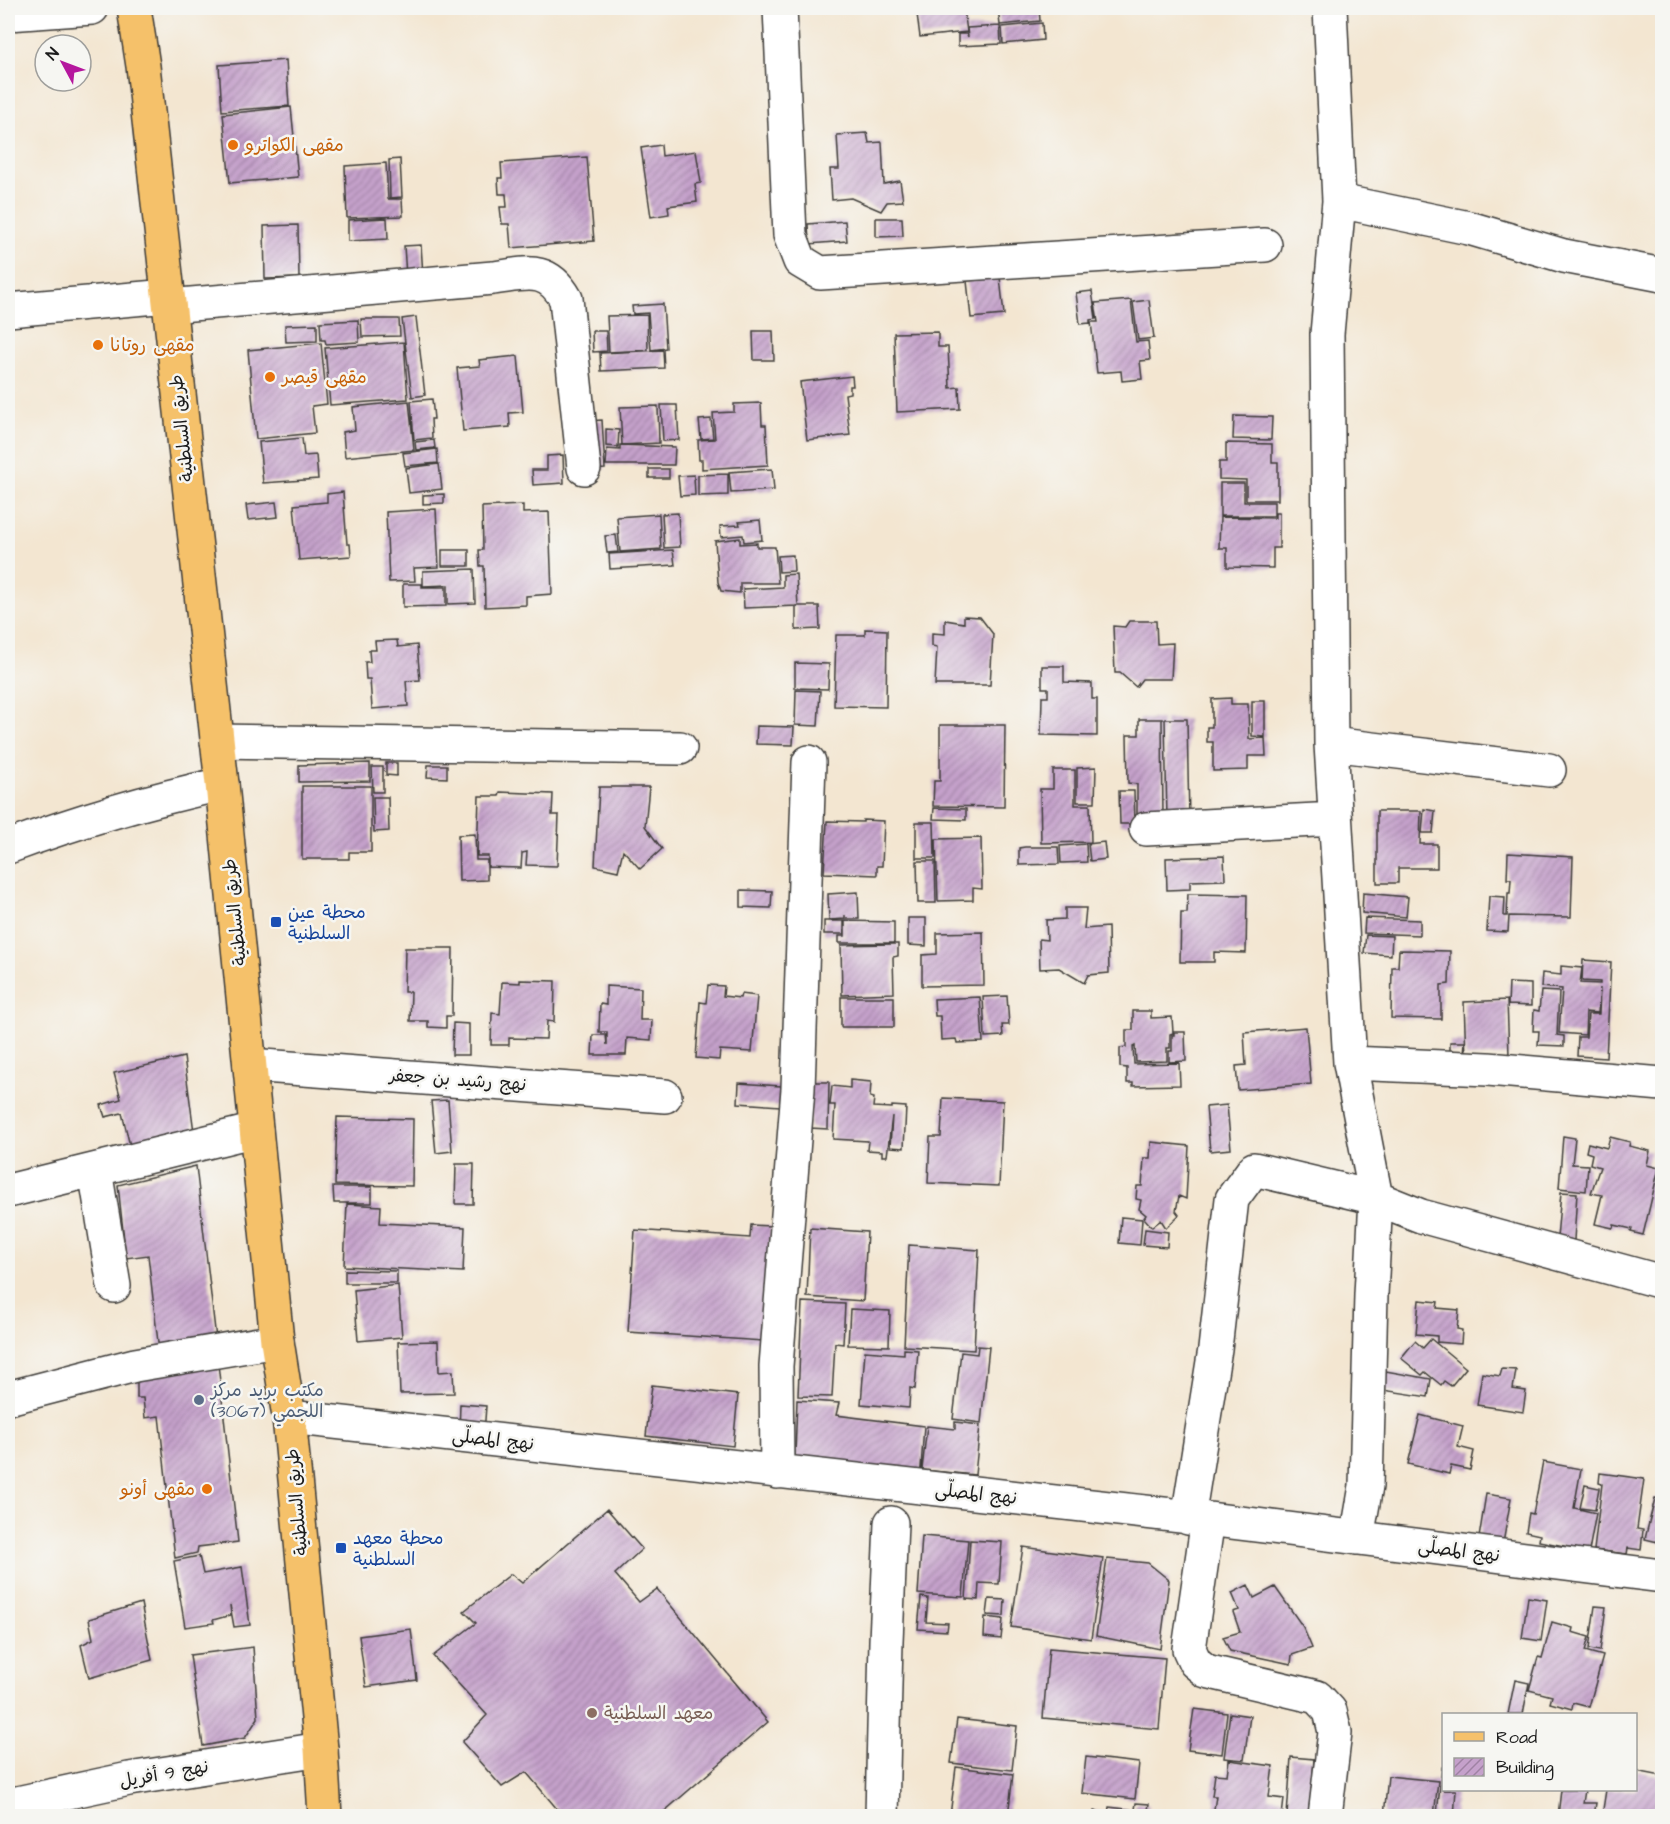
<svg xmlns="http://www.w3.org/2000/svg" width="1670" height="1824" font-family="'Architects Daughter','Playpen Sans Arabic',sans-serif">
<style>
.building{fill:url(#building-hatch)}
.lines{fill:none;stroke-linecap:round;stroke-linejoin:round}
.minor-casing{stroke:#3c3a37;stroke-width:36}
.major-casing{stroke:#3c3a37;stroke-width:36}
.minor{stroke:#fff;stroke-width:33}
.major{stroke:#f5c16b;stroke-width:33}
.food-dot{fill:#e8710a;stroke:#f6f6f2;stroke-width:2}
.transit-dot{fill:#1a4fb4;stroke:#f6f6f2;stroke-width:2}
.service-dot{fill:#5c6f8a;stroke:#f6f6f2;stroke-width:2}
.education-dot{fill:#8d6e63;stroke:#f6f6f2;stroke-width:2}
.labels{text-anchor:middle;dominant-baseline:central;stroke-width:5;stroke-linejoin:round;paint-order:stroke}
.food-label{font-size:18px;fill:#c56008;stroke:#f6f6f2;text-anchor:start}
.street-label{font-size:18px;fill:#1c1c1c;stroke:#f6f6f2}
.transit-label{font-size:18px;fill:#164399;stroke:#f6f6f2;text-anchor:start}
.service-label{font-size:18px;fill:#4e5e75;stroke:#f6f6f2;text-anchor:start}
.education-label{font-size:18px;fill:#785e54;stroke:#f6f6f2;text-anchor:start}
</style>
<defs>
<pattern id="building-hatch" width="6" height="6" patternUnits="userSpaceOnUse" patternTransform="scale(1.5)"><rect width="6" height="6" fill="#c5a1cb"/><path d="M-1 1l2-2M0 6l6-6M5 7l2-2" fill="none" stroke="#9f82a4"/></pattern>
</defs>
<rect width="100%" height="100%" fill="#f6f6f2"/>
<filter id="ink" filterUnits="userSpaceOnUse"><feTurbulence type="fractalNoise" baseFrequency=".0167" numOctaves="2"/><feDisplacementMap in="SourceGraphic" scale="12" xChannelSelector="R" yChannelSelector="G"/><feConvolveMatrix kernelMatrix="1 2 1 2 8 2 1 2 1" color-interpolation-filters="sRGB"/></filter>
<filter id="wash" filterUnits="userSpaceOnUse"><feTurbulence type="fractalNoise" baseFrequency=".008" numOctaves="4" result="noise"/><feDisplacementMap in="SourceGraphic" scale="24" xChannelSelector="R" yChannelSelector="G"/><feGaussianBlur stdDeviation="1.35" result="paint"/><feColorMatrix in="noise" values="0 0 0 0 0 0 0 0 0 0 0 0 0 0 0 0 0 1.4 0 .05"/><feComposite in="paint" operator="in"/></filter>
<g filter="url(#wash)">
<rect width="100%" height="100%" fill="#f3e6d1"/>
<g id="blocks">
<path class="building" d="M998,8H1039L1040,21L1000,25Z
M964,9L967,32L920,37L917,14Z
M1042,23L1043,40L1003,44L1002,27Z
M1000,26L1001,44L958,46V34H967L968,37L967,28Z
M286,60L289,106L222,111L219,65Z
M291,107L298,177L230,183L223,114Z
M867,133L869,143L882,142L884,184L900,181L903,201L887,202L881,211L851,198L832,200L830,169H839L837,135Z
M661,145L662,156L696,151L701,183L695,184L697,202L668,206L669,214L651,217L641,148Z
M587,157L594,241L511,248L509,224H502L500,207H507L506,194H499L498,178H502L501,163Z
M400,159L402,197L390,198L389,160Z
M386,163L388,199H402L403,216L347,218L345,166Z
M387,218L388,239L348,241V220Z
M876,218H902L903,236L876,237Z
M845,221L847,241L809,244L808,224Z
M298,225L299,278L265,279L264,226Z
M421,245L423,275L406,276L404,246Z
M1000,277L1004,315L971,318L967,281Z
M1092,291L1096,319L1090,320V323L1080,324L1076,293Z
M1131,300L1136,342L1148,341L1150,360L1140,361L1142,379L1122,381L1121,371L1097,373L1091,322H1098L1095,303Z
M1149,300L1154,338L1138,340L1133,302Z
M663,304L666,348L651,350L648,313L633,314L632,306Z
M647,315L648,350L609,352L607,316Z
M416,317L425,395L412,397L402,319Z
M361,319H399L400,336L362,337Z
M358,320L359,342L326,344L325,340H321L320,322Z
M317,324V341L286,342L285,325Z
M592,331H606L607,351L593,352Z
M753,331H773L774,360H754Z
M938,332V347H948L950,388L959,387L960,409L897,412L894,333Z
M404,342L408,399L330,405L325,348Z
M321,343L327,404L312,406L315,433L256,439L248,350Z
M663,350L664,368L601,371L600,353Z
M518,356L523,412L509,413L510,427L463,431L457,368L480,366L479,360Z
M852,376L853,386H850V393L845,394L850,435L807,440L800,382Z
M432,399L434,419H431L432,438L414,440L411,401Z
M409,401L414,450L345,457L343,432L355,430L353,407Z
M761,403L762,425H766L768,465L702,469V460H699L698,440L715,439L713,413L734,412V404Z
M661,405H677L679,440L663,441Z
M658,406L659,443L622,445L620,407Z
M1234,416L1272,417L1271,440L1233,439Z
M711,419L713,438L701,439L699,420Z
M602,420L605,469L590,470L587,421Z
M606,429L619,430L618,447L606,446Z
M302,438L304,456L316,455L318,479L263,483L259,442Z
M434,440L435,448L416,450L415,442Z
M1226,443L1272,444V462H1278V500H1246V480L1219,479V462H1226Z
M620,445L675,447L674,465H606L607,449L620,450Z
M437,449L438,463L405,466L403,453Z
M563,455L564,483L533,485L532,470H547V456Z
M439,464L442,489L409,493L406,468Z
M649,469H669V478H649Z
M772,469L774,490L731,493L729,472Z
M728,474V495L698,496V475Z
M694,475L695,495L680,496L678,476Z
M1220,483H1244V502H1274V516H1220Z
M343,492L347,544H350L351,556L299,560L294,505L327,502V494Z
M444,494V503L423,504V495Z
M276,502L278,517L248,520L246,505Z
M523,505V513L549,512L552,594L526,596V605L485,607L484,566H480L479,550H483L482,507Z
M436,509L439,567L414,568L415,581L389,582L386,512Z
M678,513L680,547L664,548L662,514Z
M1275,513H1279V548H1273V568L1227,567V548H1219L1220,517L1275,518Z
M659,514L661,549L620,552L617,517Z
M760,520L762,540L744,542L743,535L721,537L720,526L740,525L739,522Z
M616,535L618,552L607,553L605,536Z
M740,538V544L757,543V547H775L778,583H740V593L721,591L718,582L715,541Z
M442,550H469V566H442Z
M673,550L675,565L610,569L609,554Z
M793,555L794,571L779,572L778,556Z
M474,569L475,603L448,604V585L423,586V571Z
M796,574L798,606L744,608L743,589L783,587V575Z
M403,584H422V587H446V606L403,607Z
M796,606H819L820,629L796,630Z
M964,616L980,617L993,634L990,685H935L937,647L932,646V633L945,634V620L964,623Z
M1129,621H1156L1157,644L1173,643L1171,679H1142L1136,687L1120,673H1115L1113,626L1125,627Z
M865,629L887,630L886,707L834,706L836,635H865Z
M397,640L398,647L417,645L420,680L406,681L408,706L372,709L370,679H366L365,662H370L369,650H376L375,641Z
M795,663L829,664L828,689L795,688Z
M1042,666H1064V682L1092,683V699H1097V736L1041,735L1042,697H1048V688H1042Z
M796,690L820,691L818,726L795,725Z
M1231,698V704H1248L1249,739L1265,738L1266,756H1248V770L1213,771V742H1207V727H1212V699Z
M1252,701H1265V737L1252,736Z
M1139,719H1162L1163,818H1137V784L1128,783L1127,735H1139Z
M1165,719H1187L1189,819H1167Z
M940,725H1005L1004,807L933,806L934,781H940Z
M757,726L794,727L793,745L756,744Z
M370,763V781L299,782V765Z
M386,763H397V776L386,775Z
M428,765H447V778L427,777Z
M372,767H383V792H373Z
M1096,767L1095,802H1077V768Z
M1053,770H1075V805H1090L1091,842L1041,843L1040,789H1053Z
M302,786H371V852H349V859H302Z
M599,787H649L645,826L662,849L640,869L623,850L618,871L595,866Z
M1119,791H1134L1135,824H1120Z
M500,792L553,794L552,815H559L557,866L526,865L527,852L522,853L521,868L488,867V856H477L479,796H499Z
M373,797H388L389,831L374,832Z
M934,808L966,809V820L933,819Z
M1424,809L1435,811L1433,833H1422Z
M1377,811H1421L1420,844H1437V868H1398V883H1377Z
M863,820L884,821L882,866H877V875L824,873L827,821L863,822Z
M916,822H934L935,858H916Z
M475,834L476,860H487V880L459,881L458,835Z
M981,838L982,889L973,888V900L938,901L936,839Z
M1104,842L1106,859L1090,861L1088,844Z
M1086,844L1087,862L1061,863L1060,846Z
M1025,847H1058L1059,864L1019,865V848Z
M1508,853L1573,857L1571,917L1509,916L1508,932L1487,931L1489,896L1505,897L1504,916H1507L1508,893H1510L1511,879H1507Z
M1224,856L1225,880L1190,881V889L1167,890L1166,858Z
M917,861H935L936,903H918Z
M741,890L772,891L771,908L741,907Z
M858,892L859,919H845V915V919L829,920L828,894Z
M1363,893L1408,897L1406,917L1362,913Z
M1188,894L1247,895L1246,953L1214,952V962H1180L1181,913H1187Z
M1065,908H1086L1084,929L1108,927L1109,973L1088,975L1084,983L1059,968L1040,969L1039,939L1047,940L1046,920L1065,919Z
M908,918H926V946L908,945Z
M1365,918L1420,920V935L1364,933Z
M824,921H844V934H824Z
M845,921L894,922V943H839V936H845Z
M983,932L984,985L922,986V955L937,954V933Z
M1366,935L1392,936L1391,955L1364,953Z
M892,944H898V956L893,957L894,993L842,995L841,945Z
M405,948H453L452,1016H446V1028L428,1027V1021H410L411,992H404Z
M1399,950L1450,951L1449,984L1441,985V1019L1391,1018L1392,967H1398Z
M1583,960L1611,962L1606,1058L1577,1056L1578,1037H1586L1588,1014H1599L1600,988L1598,1013L1586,1012L1585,1035L1559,1033L1562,989L1541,987L1542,973L1561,975V966L1582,968L1580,983L1600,984V982L1582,981Z
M520,980L555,981L554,1022L547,1021L546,1039L509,1038V1045H491L492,1013L500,1014L502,982L520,983Z
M1509,983L1531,984V1006L1508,1005Z
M708,985L724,986L723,996L740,998L741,994L757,996L752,1052L720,1050L719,1060L696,1058L700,1002L706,1003Z
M606,986L641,988L640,1020H652L651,1040L627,1038L626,1055H592L593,1035H606L607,1045V1032H599L600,1004L606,1005Z
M1541,991L1559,992L1557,1035L1564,1036V1046L1538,1045L1539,1031H1533L1534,1010L1539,1011Z
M1007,996L1009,1025H1002L1003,1036L985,1037L983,997Z
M841,997H894V1027H841Z
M980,997L983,1042L957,1043L956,1039L941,1040L940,1016H935L934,999Z
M1507,1000L1509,1055L1466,1057L1464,1002Z
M1133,1011H1151V1018L1172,1017L1173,1033L1170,1034V1048H1167V1061L1136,1062L1135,1046L1133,1047L1134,1064L1179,1063L1180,1085L1133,1086V1083H1127V1068L1120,1067V1048L1126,1047V1030H1133Z
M453,1023L469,1024V1055H452Z
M1306,1027L1311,1084L1238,1090L1236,1066L1246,1065L1244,1032Z
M1174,1032H1185L1186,1061L1169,1062V1051H1172V1035H1174Z
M1450,1042H1465L1464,1053H1450Z
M184,1057L194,1132L131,1150L122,1113L105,1117L101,1105L121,1099L114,1073Z
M850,1080L871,1082L870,1097L874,1098L873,1107L892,1108V1106L906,1107L904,1148L890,1147L892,1116L887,1156H882V1151L867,1150L868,1141L833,1139L835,1105H830L832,1086L850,1088Z
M810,1082H829L828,1129L810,1128Z
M739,1083L781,1086L780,1106L738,1103Z
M943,1098L1003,1101L999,1186L928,1183L930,1137H941Z
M448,1100L452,1151L436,1153L431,1101Z
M1227,1105L1231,1149L1210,1151L1206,1107Z
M337,1117L413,1119L412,1186L335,1185Z
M1563,1136L1575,1138L1572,1164L1588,1165L1586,1191L1559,1188Z
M1610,1137L1630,1142L1629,1146L1650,1151L1647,1165L1659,1168L1643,1235L1631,1232L1632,1229L1614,1225L1613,1228L1595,1224L1602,1195L1591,1193L1600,1167L1590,1164L1592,1154L1586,1152L1588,1143L1607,1148Z
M1151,1142L1189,1146L1186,1199L1179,1196L1176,1211L1179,1215L1166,1228L1161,1220L1152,1227L1144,1218L1146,1215L1139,1209L1141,1200L1136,1199L1137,1186H1142L1144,1158H1150Z
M456,1164H474L473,1204H455Z
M196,1166L216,1339L159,1351L148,1255L126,1258L118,1185Z
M333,1187H372V1203H334Z
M1561,1192L1577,1193L1574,1240L1557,1238Z
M347,1204L381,1206L380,1223L465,1227L463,1272L344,1266Z
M1121,1217L1142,1219L1140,1245L1119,1243Z
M751,1225L771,1226L763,1341L628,1332L635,1230L750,1238Z
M810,1228L867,1232L863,1301L807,1297Z
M1145,1229L1168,1232L1167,1247L1143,1245Z
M909,1245L979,1250L974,1350L904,1346Z
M345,1270L397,1271V1283H345Z
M398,1285L402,1337L358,1341L354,1290Z
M1419,1300L1438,1302L1437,1308L1459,1310L1457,1329L1462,1330L1461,1344L1437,1342V1336L1416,1334Z
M802,1302L845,1304L843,1344L835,1343L832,1397L798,1396Z
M850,1309L890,1311L889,1346L848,1345Z
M1431,1339L1466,1368L1451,1386L1444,1381L1441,1385L1425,1372L1422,1375L1401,1358L1415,1341L1423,1348Z
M438,1341L439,1372L453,1371L454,1393L400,1394L398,1342Z
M978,1346L989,1347L981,1423L953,1419L961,1352L977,1354Z
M904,1349L918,1350L915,1389L910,1388L909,1408L861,1404L865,1351L904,1354Z
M218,1364L238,1542L198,1547L197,1553L175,1558L159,1416L145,1418L143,1398H137V1378Z
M1502,1369L1516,1370L1513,1389L1526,1391L1523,1412L1477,1405L1482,1373L1500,1376Z
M1380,1370L1431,1379L1428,1397L1376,1389Z
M652,1385L738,1395L733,1446L646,1436Z
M797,1400L839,1403L836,1415L924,1426L920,1481L803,1466L795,1456Z
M460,1404L486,1406L484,1434L459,1433Z
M1420,1415L1463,1426L1458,1447L1474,1451L1470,1470L1451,1466L1449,1474L1408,1464Z
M955,1422L980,1425L975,1475L922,1470L927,1426L955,1429Z
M1543,1462L1581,1469L1574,1508L1596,1513L1589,1551L1539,1541L1540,1535L1526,1532L1529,1513L1533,1514Z
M1600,1473L1644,1479L1637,1529L1643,1530L1641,1550L1628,1548L1627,1554L1594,1550L1602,1484L1599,1483Z
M1585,1485L1599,1488L1595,1510L1580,1508Z
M1486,1494L1511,1498L1502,1549L1478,1544Z
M1655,1498L1662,1499V1543L1645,1539Z
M607,1509L642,1549L615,1574L639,1602L657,1589L768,1722L659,1816H563L526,1772L502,1787L462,1742L487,1715L433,1656L476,1623L464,1611L511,1574L522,1583Z
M922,1536L968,1540L963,1597L918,1594Z
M970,1540L1002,1542L999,1584L979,1583L978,1600L966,1599Z
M1023,1547L1103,1558L1091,1639L1011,1627Z
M199,1556L203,1574L242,1567L250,1625L234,1627L230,1605L231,1615L213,1620L214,1623L185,1627L174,1561Z
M1107,1559L1148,1563L1169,1580L1160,1649L1096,1636Z
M1248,1585L1254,1598L1275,1587L1303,1627L1312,1648L1292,1655L1291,1664L1230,1651L1223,1637L1240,1632L1233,1612L1239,1610L1232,1593Z
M921,1597L928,1598L926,1622L948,1623L947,1631L918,1629Z
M1528,1597L1547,1600L1541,1641L1522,1638Z
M989,1599L1005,1600L1004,1616L987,1615Z
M141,1603L152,1660L89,1678L81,1645L93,1639L89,1619Z
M1595,1606L1606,1607L1600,1651L1589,1649Z
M985,1617L1003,1619L1001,1639L984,1637Z
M1552,1622L1573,1628L1572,1632L1589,1637L1585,1651L1603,1656L1589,1707L1573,1703L1572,1709L1550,1703L1552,1696L1529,1690L1538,1657L1542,1658Z
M411,1629L417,1680L366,1687L359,1636Z
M253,1647L258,1718L245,1738L203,1746L190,1655Z
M1049,1648L1165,1658L1159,1729L1043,1718Z
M1515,1680L1529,1683L1523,1714H1508Z
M1194,1709L1227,1713L1222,1754L1188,1750Z
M1230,1713L1250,1716L1244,1760L1224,1758Z
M957,1719L1017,1726L1012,1770L951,1763Z
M1086,1757L1139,1763L1135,1799L1082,1793Z
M1291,1757L1314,1759L1310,1816H1287Z
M1229,1760L1273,1766L1269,1797L1284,1799L1282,1816H1213L1216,1796H1212L1215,1774L1227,1775Z
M956,1767L1013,1774L1008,1816H950Z
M1442,1767H1443V1790H1456L1454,1816L1437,1814Z
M1636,1771L1662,1776V1816H1602L1606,1790H1636Z
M1388,1776L1438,1781L1434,1816H1384Z
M1561,1790H1585L1583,1803H1596L1594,1816H1558Z
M1136,1803L1149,1804L1147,1816H1134Z
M1109,1807L1134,1810L1133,1816H1093L1094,1811L1108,1813Z
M1354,1812L1378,1814V1816H1353Z"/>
</g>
</g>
<g filter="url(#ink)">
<use href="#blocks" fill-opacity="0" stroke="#3c3a37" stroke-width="1.5"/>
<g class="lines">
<defs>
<path id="minor" d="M780,8L790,235L800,261L820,273L1265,245
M1330,8L1339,201L1327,334L1331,744L1350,1063L1376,1198L1371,1295L1366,1486L1357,1538
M8,14L92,8
M1339,201L1469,228L1564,256L1662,275
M168,306L493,278C526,274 547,265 566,299L584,468
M8,310L168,296
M217,741L680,748
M1331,744L1549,770
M1146,829L1335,819
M8,847C78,821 149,800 222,784
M1350,1063L1488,1069L1662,1084
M250,1065L665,1096
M95,1170L114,1286
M8,1191L256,1130
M8,1398L135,1365L277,1341
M289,1417L1208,1519L1662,1576
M777,1472L776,1366L798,1089L809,762
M1188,1518L1215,1349L1232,1199L1254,1169L1376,1198L1421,1216L1662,1282
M1208,1519L1189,1649L1195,1662L1206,1671L1317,1697L1330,1711L1335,1732L1325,1816
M8,1805L129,1779L321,1749
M882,1816L886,1641L891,1523"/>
<path id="major" d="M134,8L143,66L222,784L277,1341L289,1417L321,1749L325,1816"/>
</defs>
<use href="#minor" class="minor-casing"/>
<use href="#major" class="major-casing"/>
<use href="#minor" class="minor"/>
<use href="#major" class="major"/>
</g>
</g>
<g class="food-dot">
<circle cx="233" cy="145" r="6"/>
<circle cx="98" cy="345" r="6"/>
<circle cx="270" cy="377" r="6"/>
<circle cx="207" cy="1489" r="6"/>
</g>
<g class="transit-dot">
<rect x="270" y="916" width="12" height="12" rx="3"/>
<rect x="335" y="1542" width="12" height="12" rx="3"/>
</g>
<circle class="service-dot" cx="199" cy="1400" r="6"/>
<circle class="education-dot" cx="592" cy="1713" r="6"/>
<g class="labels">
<g class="food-label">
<text x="245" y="145">مقهى الكواترو</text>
<text x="110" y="345">مقهى روتانا</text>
<text x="282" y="377">مقهى قيصر</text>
<text x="195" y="1489" text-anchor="end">مقهى أونو</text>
</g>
<g class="street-label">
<text transform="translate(182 428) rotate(-96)">طريق السلطنية</text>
<text transform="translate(235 912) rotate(-96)">طريق السلطنية</text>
<text transform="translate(458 1080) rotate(4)">نهج رشيد بن جعفر</text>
<text transform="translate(493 1440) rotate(6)">نهج المصلّى</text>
<text transform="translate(976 1494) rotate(6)">نهج المصلّى</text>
<text transform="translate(297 1502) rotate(-95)">طريق السلطنية</text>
<text transform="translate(1459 1551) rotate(7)">نهج المصلّى</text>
<text transform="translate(164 1774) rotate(-10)">نهج 9 أفريل</text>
</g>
<g class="transit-label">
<text x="288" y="912">محطة عين<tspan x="288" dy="21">السلطنية</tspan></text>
<text x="353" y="1538">محطة معهد<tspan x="353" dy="21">السلطنية</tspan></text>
</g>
<g class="service-label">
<text x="211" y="1390">مكتب بريد مركز<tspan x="211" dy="21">اللجمي (3067)</tspan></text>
</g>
<g class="education-label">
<text x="604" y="1713">معهد السلطنية</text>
</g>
</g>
<rect width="1670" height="1824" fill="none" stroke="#f6f6f2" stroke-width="30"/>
<rect x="1442" y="1713" width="195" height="78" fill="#f6f6f2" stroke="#9f9f9c" stroke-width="1.5"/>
<rect x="1454" y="1732" width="30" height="9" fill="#f5c16b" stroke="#9f9f9c" stroke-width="1.5"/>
<text x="1496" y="1743" font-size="18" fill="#1c1c1c">Road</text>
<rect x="1454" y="1758" width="30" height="18" fill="url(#building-hatch)" stroke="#9f9f9c" stroke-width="1.5"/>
<text x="1496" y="1773" font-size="18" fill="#1c1c1c">Building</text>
<g transform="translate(63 63) rotate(311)"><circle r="28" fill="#f6f6f2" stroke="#9f9f9c" stroke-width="1.5"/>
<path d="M0-4.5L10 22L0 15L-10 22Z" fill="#b5179e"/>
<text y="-9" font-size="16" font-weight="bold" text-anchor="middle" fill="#1c1c1c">N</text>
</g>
</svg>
